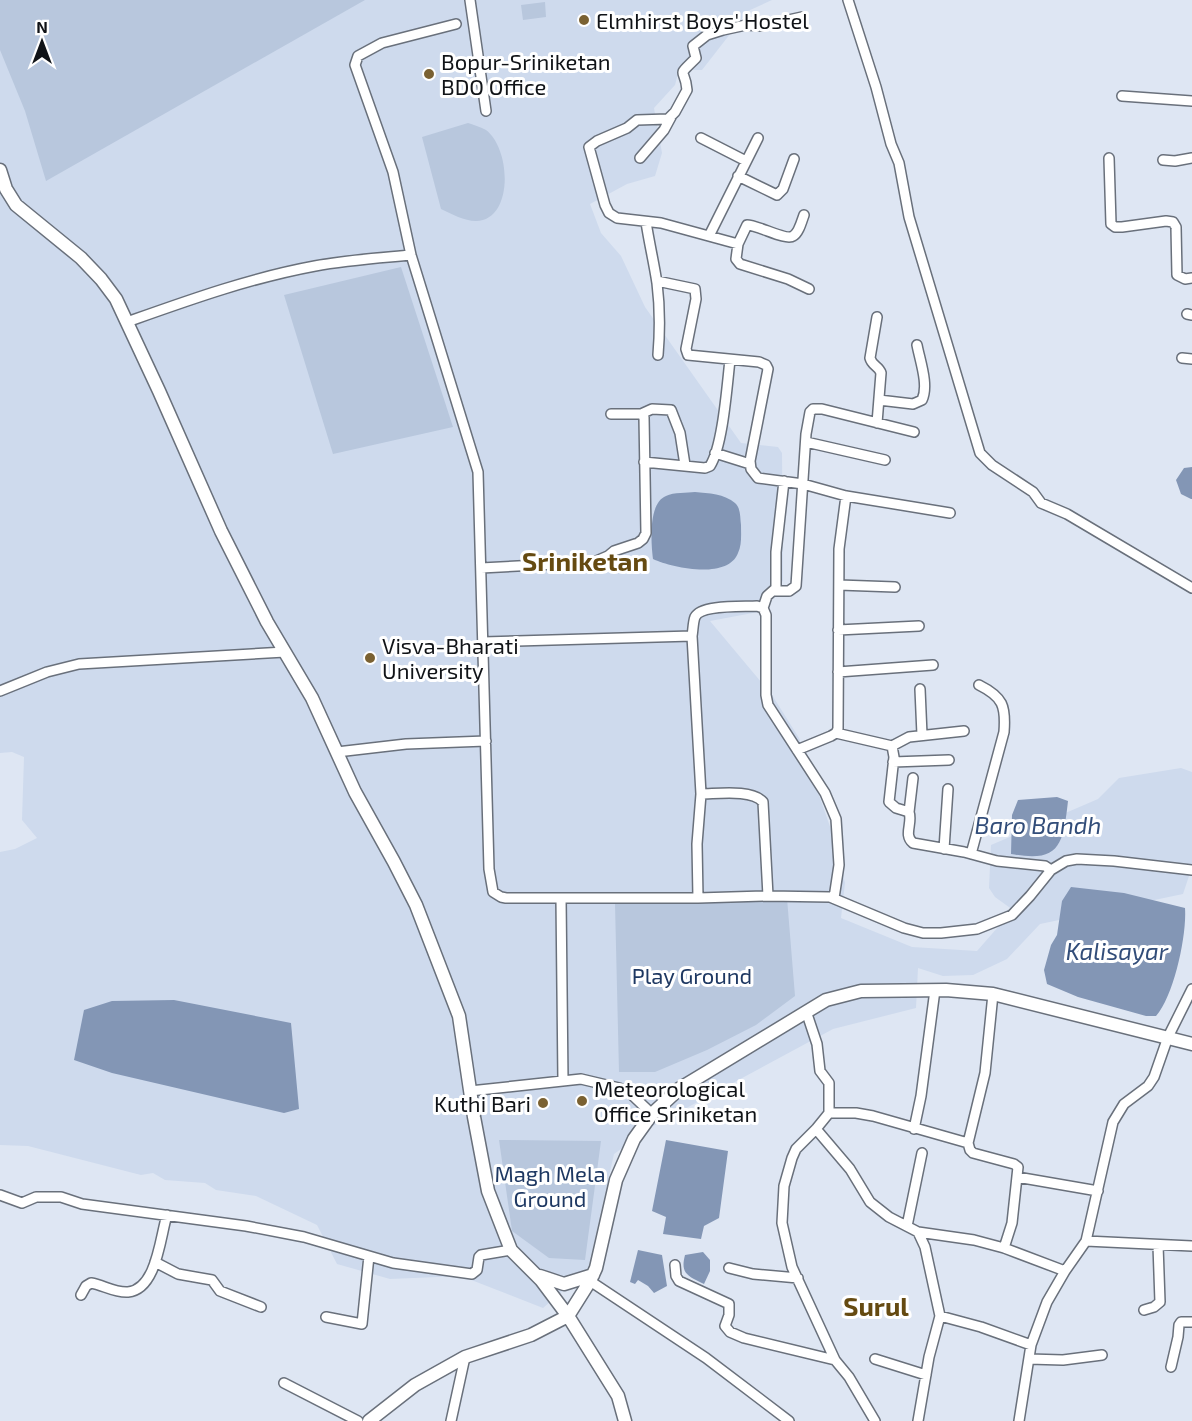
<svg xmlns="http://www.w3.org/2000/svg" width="1192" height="1421" font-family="'Exo 2',sans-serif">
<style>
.built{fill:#cedaed}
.green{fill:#b8c7dd}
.water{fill:#8396b5}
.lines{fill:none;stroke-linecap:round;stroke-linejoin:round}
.minor-casing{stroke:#69707b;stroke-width:12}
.major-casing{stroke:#69707b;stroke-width:15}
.minor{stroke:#fff;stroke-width:9}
.major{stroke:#fff;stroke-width:12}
.poi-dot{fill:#7a6132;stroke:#fff;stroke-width:2}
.labels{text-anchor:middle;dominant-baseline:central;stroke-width:6;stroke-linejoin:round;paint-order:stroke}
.poi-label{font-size:22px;fill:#101317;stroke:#fff;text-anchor:start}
.park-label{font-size:22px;fill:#1e3862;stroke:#fff}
.water-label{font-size:24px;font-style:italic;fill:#324d79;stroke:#fff}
.quarter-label{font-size:26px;font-weight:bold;fill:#654a11;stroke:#fff}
</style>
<rect width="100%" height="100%" fill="#dee6f3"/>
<path class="built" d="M0,0H772L748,11L702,70H679L675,85L654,108L662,153L655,176L627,184L590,204L601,233L621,256L645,307L741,443L778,447L782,453L783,581L763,596L758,612L710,621L772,695L799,738L834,838L845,883L841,918L912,947L977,951L1013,910L995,897L989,888L991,845L1098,799L1119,778L1181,768L1192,772V867L1183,894L1040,924L1007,959L973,975L943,976L918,968L916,1008L833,1029L653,1126L614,1154L588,1269L543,1308L461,1276L390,1279L337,1264L317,1225L256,1196L216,1190L205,1183L165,1180L153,1173L141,1175L28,1146L0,1145V852L15,849L37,838L22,820L24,757L12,752L0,753Z"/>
<path class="green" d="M0,0H365L46,181L25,111L0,50Z
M545,2L546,17L523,20L521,5Z
M468,123C474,125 481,127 486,130C512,150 513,221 476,221C464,221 452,214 441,209L422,137Z
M401,267L453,427L333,454L284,295Z
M787,898L795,996L756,1025L707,1050L655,1072H619L615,904Z
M499,1140L601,1141L585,1260L549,1258L512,1231Z"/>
<path class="water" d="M1192,467V499H1191L1181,494L1176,480L1184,468Z
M695,492C708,493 725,494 735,503C741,508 740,518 741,525C741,534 742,545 738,553C728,580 672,568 653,559C651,543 648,503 666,496C674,492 687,493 695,492Z
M1057,797L1068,801C1063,845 1060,863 1011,854L1012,815L1018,800Z
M1071,887L1124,893L1185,908C1187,935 1174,996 1156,1016H1146L1078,997L1047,984L1044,970L1051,945L1057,935L1062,901Z
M174,1000L291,1023L299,1109L284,1113L112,1073L74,1060L84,1010L112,1001Z
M666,1140L728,1151L719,1218L704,1226L701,1239L663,1234L666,1217L652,1211Z
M638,1250L662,1255L667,1286L654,1293L648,1286L638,1280L635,1284L630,1282Z
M703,1252L710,1260V1271L704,1284C688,1276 680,1274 685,1255Z"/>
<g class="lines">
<defs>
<path id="minor" d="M470,0L486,111
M848,0L876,87L891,144L899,163L909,217L980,453L992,465L1033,492L1041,503L1067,514L1192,588
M456,24L382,43L358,56L355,65L393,172L411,255L478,472L489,869L493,892L501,897L506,898H698L768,896L830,897L904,928L923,933H941L977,929L1012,915L1030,896L1051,870L1066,861L1077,859L1114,861L1192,870
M1122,96L1192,101
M701,138L746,161
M640,158L664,130L671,117
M1109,158L1111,224L1115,227H1122L1166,221L1173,222L1176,227L1177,275L1185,279L1192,278
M1163,160L1175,161L1192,158
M738,176L777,195L783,189L794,159
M804,215C802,220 799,233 793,236C786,241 758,225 747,225L738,244L736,259L740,264L788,279L809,289
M646,222C649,242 654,263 657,283C660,307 660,331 658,355
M709,236L758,138
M738,244L661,223L617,218L609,213L605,205L589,147L597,141L627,128L637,120L668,119L675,112L687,90C685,66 675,79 696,58L693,46L707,35L723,30L746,25L761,26L802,17
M657,281L695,289L696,299L686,349L688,355L759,362L766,365L768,369L750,461L751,469L758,478L803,484L846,496L950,513
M1187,314L1192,315
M127,322C189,300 250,278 315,266C347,260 379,258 411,255
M1182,358L1192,359
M879,400L913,404L922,400C929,385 920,361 917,345
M641,414L652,409L671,410L680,433L685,465
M877,423L881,373C879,366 872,366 870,358L877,317
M806,442L885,460
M715,453L750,464
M644,462L705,468L710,466C723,446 727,385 730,360
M481,568L594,562L608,556L614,551L638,543L643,539L646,533L644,417L641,414H611
M839,585L895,587
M775,591H789L796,586L806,434L810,412L813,409H822L914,432
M763,608L767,596L776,588V552L784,481
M838,630L919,626
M483,642L692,636
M838,672L933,665
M920,689L922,735
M0,691L47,672L79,664L285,652
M836,733L892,746L894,757L889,802L896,808L909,812C913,823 903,835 913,843L964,852L997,861L1045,866L1051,870
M892,746L909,737L964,731
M797,750L831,736L836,733L838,729L839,549L846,496
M337,752L406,744L486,741
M893,762L949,760
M701,794C717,794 752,789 763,802L768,896
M909,812L913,778
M944,849L948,789
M971,854L1004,732C1006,706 1003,697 979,685
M561,898L563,1081
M698,898L697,844L701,794L692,636C693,631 693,622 695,617C701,604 744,607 757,606L763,608L766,615V695L768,705L825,793L836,819L839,865L834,898
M993,994L985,1073L968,1143L970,1150L973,1153L1014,1164L1018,1167L1012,1223L1004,1248
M806,1011L817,1044L820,1071L829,1083V1113L816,1129L796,1149L792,1158L784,1186L782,1223L792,1267L835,1360
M470,1091L581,1079L619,1088L630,1093L652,1114
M829,1113H856L873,1116L968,1143
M816,1129L850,1169L870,1202L889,1217L918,1232L925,1247L940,1316L929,1357L918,1421
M914,1129L921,1096L935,990
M1017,1177L1098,1191
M0,1195L22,1203L36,1197H61L82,1204L246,1226L304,1237L393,1263L472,1274L477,1270L479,1257L481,1255L511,1250
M907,1226L922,1153
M918,1232L974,1240L1004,1248L1065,1271
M1086,1241L1192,1246
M155,1262L178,1274L212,1280L220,1291L261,1307
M675,1265L676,1276L679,1281L729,1304V1315L725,1326L730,1332L744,1338L835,1360L849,1377L875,1421
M729,1268L753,1274L798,1278
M590,1281L706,1358L789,1421
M81,1295L86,1286L91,1283C103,1285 115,1293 128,1292C157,1289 160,1237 167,1215
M1144,1310L1154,1307L1160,1302L1158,1245
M940,1316L981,1327L1031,1345
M326,1317L362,1324L369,1256
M875,1359L926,1375
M1029,1359L1063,1360L1102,1355
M1171,1367L1178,1337L1179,1325L1181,1322H1192
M284,1383L358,1421
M451,1421L465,1357
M1019,1421L1031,1345L1047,1302L1065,1271L1086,1241L1113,1122L1124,1104L1148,1086L1154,1077L1168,1037L1192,989"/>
<path id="major" d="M0,170L6,189L16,205L81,258L101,279L116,299L159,391L221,531L267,622L312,698L355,792L394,862L416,905L459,1016L474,1117L488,1191L511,1250L541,1280L568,1316L618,1396L625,1421
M540,1276L564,1284L593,1275
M369,1421L415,1385L465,1357L531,1335L568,1316L590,1281L596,1268L616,1180L634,1139L652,1114L679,1089L826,1000L861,991L946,990L993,994L1192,1044"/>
</defs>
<use href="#minor" class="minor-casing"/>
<use href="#major" class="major-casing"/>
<use href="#minor" class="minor"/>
<use href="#major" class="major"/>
</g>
<g class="poi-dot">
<circle cx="584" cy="20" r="6"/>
<circle cx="429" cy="74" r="6"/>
<circle cx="370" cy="658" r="6"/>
<circle cx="582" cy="1101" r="6"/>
<circle cx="543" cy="1103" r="6"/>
</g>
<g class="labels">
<g class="poi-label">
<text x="596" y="20">Elmhirst Boys' Hostel</text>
<text x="441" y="61">Bopur-Sriniketan<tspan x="441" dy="25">BDO Office</tspan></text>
<text x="382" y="645">Visva-Bharati<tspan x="382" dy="25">University</tspan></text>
<text x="594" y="1088">Meteorological<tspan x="594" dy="25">Office Sriniketan</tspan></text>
<text x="531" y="1103" text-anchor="end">Kuthi Bari</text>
</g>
<g class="park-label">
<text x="692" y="975">Play Ground</text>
<text x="550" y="1173">Magh Mela<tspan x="550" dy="25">Ground</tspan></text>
</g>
<g class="water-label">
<text x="1038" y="824">Baro Bandh</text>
<text x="1117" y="950">Kalisayar</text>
</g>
<g class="quarter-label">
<text x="585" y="560">Sriniketan</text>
<text x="876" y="1305">Surul</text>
</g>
</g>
<g transform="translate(42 42)" stroke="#ffffff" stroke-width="4.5" paint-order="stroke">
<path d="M0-4.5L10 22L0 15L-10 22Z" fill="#101317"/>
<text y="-9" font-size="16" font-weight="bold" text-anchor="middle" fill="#101317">N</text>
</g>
</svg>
